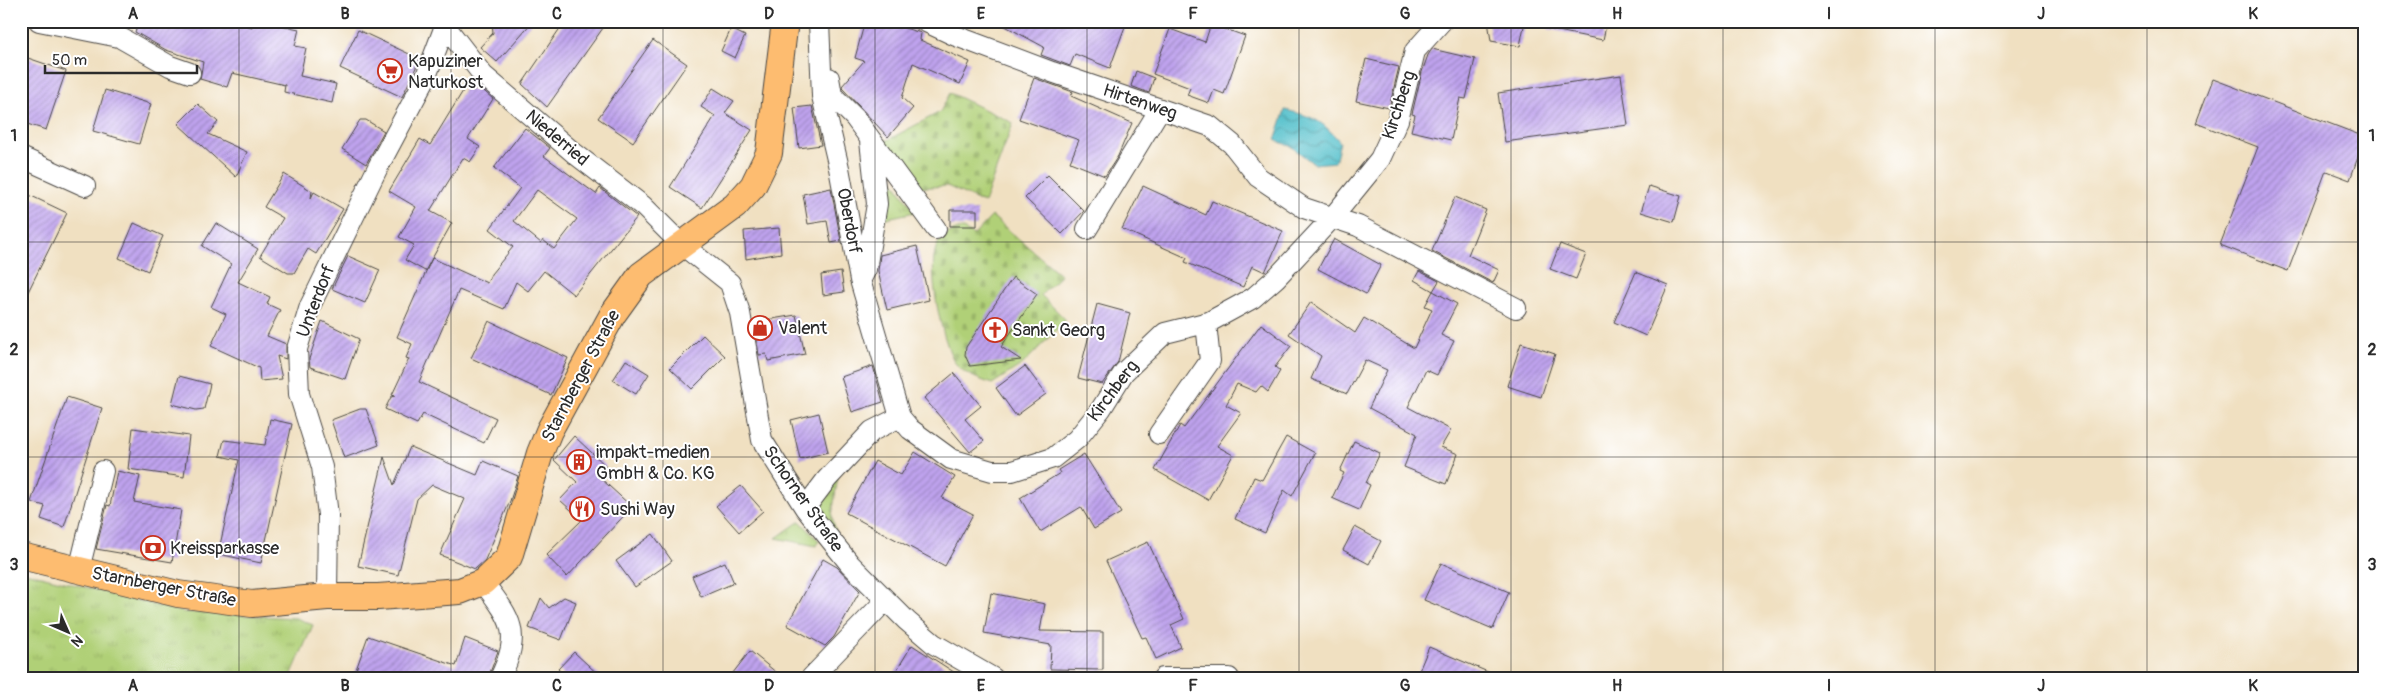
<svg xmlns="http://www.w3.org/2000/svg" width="2386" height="699" font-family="Pangolin,sans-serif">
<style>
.grass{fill:url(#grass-tufts);stroke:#6e7e51}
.cemetery{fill:url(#cemetery-stones);stroke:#6e7e51}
.water{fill:url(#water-waves);stroke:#3f767b}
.building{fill:url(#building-hatch);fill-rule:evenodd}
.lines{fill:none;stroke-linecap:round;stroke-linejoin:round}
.minor-casing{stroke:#494642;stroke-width:22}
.major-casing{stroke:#494642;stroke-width:28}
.minor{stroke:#fff;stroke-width:20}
.major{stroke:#fdbc6f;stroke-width:26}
.grid{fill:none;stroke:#2b2b2b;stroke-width:1;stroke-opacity:0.55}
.labels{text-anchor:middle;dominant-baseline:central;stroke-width:4;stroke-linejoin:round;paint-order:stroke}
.poi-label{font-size:18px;fill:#2b2b2b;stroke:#fff;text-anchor:start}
.street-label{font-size:18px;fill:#2b2b2b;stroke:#fff}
.neatline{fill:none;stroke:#2b2b2b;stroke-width:2}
.grid-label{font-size:16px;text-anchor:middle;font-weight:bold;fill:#2b2b2b}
</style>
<defs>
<pattern id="grass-tufts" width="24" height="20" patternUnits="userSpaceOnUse" patternTransform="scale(1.25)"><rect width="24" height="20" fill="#b0d077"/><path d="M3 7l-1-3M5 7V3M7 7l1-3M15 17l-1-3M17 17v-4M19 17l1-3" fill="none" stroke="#98b367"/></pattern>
<pattern id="cemetery-stones" width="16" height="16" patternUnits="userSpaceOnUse" patternTransform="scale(1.25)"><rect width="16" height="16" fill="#b0d077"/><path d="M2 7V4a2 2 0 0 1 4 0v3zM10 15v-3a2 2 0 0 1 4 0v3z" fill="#98b367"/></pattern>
<pattern id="water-waves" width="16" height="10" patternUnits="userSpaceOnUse" patternTransform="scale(1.25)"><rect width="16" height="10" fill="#53c0cb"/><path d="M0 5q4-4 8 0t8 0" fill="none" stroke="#459ca5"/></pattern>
<pattern id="building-hatch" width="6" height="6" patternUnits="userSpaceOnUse" patternTransform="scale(1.25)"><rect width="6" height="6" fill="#bfa3ee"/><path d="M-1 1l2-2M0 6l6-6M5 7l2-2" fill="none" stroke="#9b85c1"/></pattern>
</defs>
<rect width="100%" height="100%" fill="#fff"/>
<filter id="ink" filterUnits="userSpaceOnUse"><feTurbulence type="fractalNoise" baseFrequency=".02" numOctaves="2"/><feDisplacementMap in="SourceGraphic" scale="10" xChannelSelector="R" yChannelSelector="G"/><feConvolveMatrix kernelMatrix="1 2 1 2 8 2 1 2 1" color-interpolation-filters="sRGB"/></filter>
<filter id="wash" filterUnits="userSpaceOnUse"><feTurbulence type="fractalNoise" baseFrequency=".0096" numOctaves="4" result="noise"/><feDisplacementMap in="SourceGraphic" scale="20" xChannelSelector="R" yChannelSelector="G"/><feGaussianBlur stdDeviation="1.12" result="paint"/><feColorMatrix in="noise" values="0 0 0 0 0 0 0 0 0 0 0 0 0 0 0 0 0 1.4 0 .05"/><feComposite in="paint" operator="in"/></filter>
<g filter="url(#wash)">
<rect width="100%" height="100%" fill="#f0e0c1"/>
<path class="grass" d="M877,158L915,212L878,220Z
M838,476L832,516L837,537L821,515L823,496Z
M800,521L819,541L816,546L776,538Z
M21,571L183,612L296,618L313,625L290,678H21Z"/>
<path class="cemetery" d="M950,93L1013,123L984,203L947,186L915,188L884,142L940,112Z
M992,216L1061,275L1041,295L1066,320L1023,364L992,384C979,379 965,375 956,364C942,344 924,262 939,242C944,234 953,231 961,228L974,235Z"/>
<path class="water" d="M1285,110C1312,116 1322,120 1340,142L1335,162L1314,164L1292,147L1275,140Z"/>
<g id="blocks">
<path class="building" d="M139,21H233L252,27L253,21H262L299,29L295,46L306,48L300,76L336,84L332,103L284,92L285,85L232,73L227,87L200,79L203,62L166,50L135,32Z
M492,21H533L497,62L480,47L493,33Z
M565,21H608L547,107L522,84Z
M865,21H882L921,33L920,40L970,62L960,84L913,63L902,98L913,108L888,137L843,89L842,86L864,61L855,58Z
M996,21H1127L1110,68L1075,54L1070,66L1041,55L1044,47Z
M1488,21H1525L1520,46L1491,41Z
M1549,21H1607L1603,40L1548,29Z
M1211,24L1245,36L1224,94L1214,90L1209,103L1187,95L1190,88L1153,74L1170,29L1205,42Z
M731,29L745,36L735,58L721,51Z
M358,30L420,59L402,97L340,68Z
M653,40L687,64L633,142L598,118Z
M1432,49L1475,59L1466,99L1460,98L1451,140L1411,131L1415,115L1412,114L1422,72L1428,55Z
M25,57L66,71L46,130L21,122V68Z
M1366,59L1399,67L1389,108L1356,101Z
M1136,71L1154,78L1149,93L1131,86Z
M1621,75L1628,125L1505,142L1498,93Z
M1034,78L1073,92L1071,96L1132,123L1118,156L1105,176L1070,162L1079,140L1019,119Z
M2213,79L2365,137L2350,180L2326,171L2288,271L2220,245L2258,147L2196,123Z
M477,85L493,99L468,139L480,147L470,162L463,158L430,211L452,223L425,271L405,260L414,245L399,237L416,207L389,191L420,139L430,145L466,86L473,91Z
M713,88L734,101L725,113L752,130L702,208L670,187L715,116L701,107Z
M105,90L151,104L139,144L93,131Z
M198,104L218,122L208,134L247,152L236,177L178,124Z
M812,106L821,145L799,148L794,108Z
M360,120H366L384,131L366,164L342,149Z
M525,128L550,148L544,156L596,194L600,188L637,217L574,295L544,271L528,291L516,282L504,309L459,290L419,382L496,418L484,443L423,414L417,424L385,409L391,397L395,396L392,395L409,359L406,358L412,344L397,337L432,258L487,283L491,274L513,247L490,229L520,188L494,168ZM537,190L577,219L554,249L543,240L541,243L514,221Z
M284,174L312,191L311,198L314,192L343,209L316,254L308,249L294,273H288L260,256L283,218L264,207Z
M1048,175L1084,211L1062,234L1025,198Z
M1143,186L1206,215L1212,201L1283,231L1265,272L1252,266L1243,287L1185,262L1187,258L1122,229Z
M1649,186L1681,196L1674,222L1641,212Z
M831,188L841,241L831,243L827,221L808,224L803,194Z
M21,191L67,213L21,306Z
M1455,197L1486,210L1468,255L1499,270L1493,283L1432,251Z
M950,210H977V226H950Z
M134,223L163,236L148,271L119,258Z
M216,223L258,249L238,282L270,297L267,304L280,310L267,336L286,344V359L277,356L282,379L260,381L259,368L211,346L226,314L211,307L231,264L202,246Z
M779,228L781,253L746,259L744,231Z
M1334,239L1381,265L1366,294L1318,269Z
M1560,244L1586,254L1576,279L1550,269Z
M917,246L929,300L887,310L878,271L880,255Z
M348,256L380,270L365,303L332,289Z
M1419,271L1439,281L1433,291L1414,280Z
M841,272L844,292L823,295L821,275Z
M1636,272L1668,285L1646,336L1614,322Z
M1013,277L1037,294L1001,347L1021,360L970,366L965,355L966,347Z
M1433,291L1457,304L1441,335L1454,341L1437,375L1426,370L1408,407L1451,430L1441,447L1458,454L1446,484L1404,467L1417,434L1369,408L1387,370L1365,360L1347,394L1311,379L1321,356L1289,334L1311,302L1355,333L1364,318L1414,348L1432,309L1425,306Z
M1097,304L1130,313L1118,362L1102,384L1078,378Z
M796,315L805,354L768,361L766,354L759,355L754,322Z
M322,321L359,339L345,379L310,367L309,359Z
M489,321L568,358L551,395L471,358Z
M1261,324L1291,346L1275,367L1280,371L1268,392L1261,386L1256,392L1237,384L1226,405L1241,413L1217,446L1233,455L1208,500L1155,470L1180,425L1184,428Z
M703,335L725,356L692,389L670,368Z
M1521,343L1555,354L1541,397L1507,386Z
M626,360L649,374L636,394L613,380Z
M873,366L883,402L852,412L841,377Z
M1025,366L1046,394L1016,416L996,388Z
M954,373L981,406L965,419L984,441L970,452L924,398Z
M179,376L210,384L204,409L196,410L172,404Z
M67,397L102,408L64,527L41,519L45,506L31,502Z
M360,409H366L379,445L344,458L331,420Z
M819,413L828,452L800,459L791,420Z
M270,419L292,424L261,563L218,554L239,460L220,456L224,440L265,445Z
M133,428L189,436L184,477L128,469Z
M574,436L606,466L597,475L632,507L567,577L546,555L582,520L560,500L577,482L554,460Z
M1286,437L1315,453L1292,496L1284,490L1265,533L1235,519L1254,477L1262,480Z
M1354,441L1380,453L1366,483L1370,485L1359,510L1332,498L1344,473L1340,471Z
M410,447L477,475L483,461L518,476L510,501L485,560L475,569L440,555L465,499L432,485L417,499L398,575L358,566L384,457L394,485Z
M915,452L955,477L942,498L973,514L945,566L846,513L875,461L901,475Z
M1084,454L1121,513L1094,529L1081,507L1040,532L1020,498L1060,473L1058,470Z
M117,471L140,476L134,502L181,510L172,562L96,549L107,505L110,506Z
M741,486L763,511L739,532L716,506Z
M1355,527L1381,541L1369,564L1343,550Z
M653,534L672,561L635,587L616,561Z
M1148,542L1184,619L1171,625L1181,647L1156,659L1146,637L1142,638L1106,561Z
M823,559L837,567L860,591L834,637L825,646L787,625Z
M725,562L734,583L701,597L692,576Z
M1441,563L1509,592L1493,629L1424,600Z
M991,593L1045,604L1040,631L1103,632V670L1050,669L1051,645L984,633Z
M564,597L576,602L561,640L529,628L541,598L549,608Z
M368,636L456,666L465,638L498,651L488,678H353Z
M912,645L963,678H892Z
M1429,647L1502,678H1416Z
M750,651L783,678H729Z
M574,652L602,678H567L558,669Z"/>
</g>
</g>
<g filter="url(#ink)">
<use href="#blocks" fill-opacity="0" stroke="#494642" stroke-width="1"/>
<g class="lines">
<defs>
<path id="minor" d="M39,21L119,37L170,66L190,73
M445,21V26L483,75L574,153L643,206L681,244L730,283L740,313L762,440L805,508L850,564L907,621L934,644L993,678
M819,21L822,96L839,168L860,280L900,417L910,429L951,459L992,471H1012L1053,458L1077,439L1101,409L1124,372L1165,333L1209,322L1253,298L1276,278L1332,218L1380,159L1398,120L1415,51L1442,21
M924,21L956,36L1052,72L1210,126L1232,144L1258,177L1304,208L1358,226L1516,308
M829,78L832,95L855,118L936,229
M21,157L85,186
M1087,229L1160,109
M862,277L866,269L877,204L870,141
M1159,434L1210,361L1206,323
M805,508L827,479L872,431L900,417
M79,570L103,471
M483,582C512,620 522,632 500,678
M327,597L328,515L322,467L299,394L297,349L310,306L378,167L425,79L445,26
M811,678L885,601
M1163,678H1229"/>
<path id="major" d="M21,556L178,594L252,604L327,597H378L460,591L483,582L509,557L540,453L549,431L613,314L641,275L735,206L753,186L769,153L785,21"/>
</defs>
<use href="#minor" class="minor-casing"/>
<use href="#major" class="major-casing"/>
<use href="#minor" class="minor"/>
<use href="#major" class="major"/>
</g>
</g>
<path class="grid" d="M239,21V678M451,21V678M663,21V678M875,21V678M1087,21V678M1299,21V678M1511,21V678M1723,21V678M1935,21V678M2147,21V678M21,242H2365M21,457H2365"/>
<defs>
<symbol id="supermarket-ring" viewBox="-11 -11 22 22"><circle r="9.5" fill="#fff" stroke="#c8321e" stroke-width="1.5"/><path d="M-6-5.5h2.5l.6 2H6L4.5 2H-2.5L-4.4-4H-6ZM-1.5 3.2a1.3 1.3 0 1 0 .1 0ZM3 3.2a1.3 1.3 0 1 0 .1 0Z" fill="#c8321e"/></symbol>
<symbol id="shop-ring" viewBox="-11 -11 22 22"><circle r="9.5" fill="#fff" stroke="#c8321e" stroke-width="1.5"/><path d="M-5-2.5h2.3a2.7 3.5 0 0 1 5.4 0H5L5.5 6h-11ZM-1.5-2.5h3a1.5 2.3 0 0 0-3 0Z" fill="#c8321e"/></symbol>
<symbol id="church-ring" viewBox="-11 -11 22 22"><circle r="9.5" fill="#fff" stroke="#c8321e" stroke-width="1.5"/><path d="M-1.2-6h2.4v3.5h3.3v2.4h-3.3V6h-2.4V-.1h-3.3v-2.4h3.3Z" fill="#c8321e"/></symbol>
<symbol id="building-ring" viewBox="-11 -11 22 22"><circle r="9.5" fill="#fff" stroke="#c8321e" stroke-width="1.5"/><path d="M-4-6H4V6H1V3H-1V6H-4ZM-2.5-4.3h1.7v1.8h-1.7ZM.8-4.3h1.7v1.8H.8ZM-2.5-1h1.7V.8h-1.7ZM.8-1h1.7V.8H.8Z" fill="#c8321e"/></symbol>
<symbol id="restaurant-ring" viewBox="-11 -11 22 22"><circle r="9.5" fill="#fff" stroke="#c8321e" stroke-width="1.5"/><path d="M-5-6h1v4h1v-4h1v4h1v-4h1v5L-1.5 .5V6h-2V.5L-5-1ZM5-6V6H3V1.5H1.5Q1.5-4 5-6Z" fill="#c8321e"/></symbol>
<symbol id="bank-ring" viewBox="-11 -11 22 22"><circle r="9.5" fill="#fff" stroke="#c8321e" stroke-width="1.5"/><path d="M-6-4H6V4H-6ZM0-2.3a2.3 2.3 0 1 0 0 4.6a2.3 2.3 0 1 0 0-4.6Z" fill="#c8321e"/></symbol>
</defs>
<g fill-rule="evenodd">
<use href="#supermarket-ring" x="376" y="57" width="28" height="28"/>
<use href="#shop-ring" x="746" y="314" width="28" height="28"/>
<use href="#church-ring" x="981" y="316" width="28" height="28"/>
<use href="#building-ring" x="565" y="448" width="28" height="28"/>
<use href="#restaurant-ring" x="568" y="495" width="28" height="28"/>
<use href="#bank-ring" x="139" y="534" width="28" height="28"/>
</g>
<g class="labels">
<g class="poi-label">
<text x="408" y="61">Kapuziner<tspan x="408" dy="21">Naturkost</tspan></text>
<text x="778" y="328">Valent</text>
<text x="1012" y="330">Sankt Georg</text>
<text x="596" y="452">impakt-medien<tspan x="596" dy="21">GmbH &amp; Co. KG</tspan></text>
<text x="600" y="509">Sushi Way</text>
<text x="170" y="548">Kreissparkasse</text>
</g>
<g class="street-label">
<text transform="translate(1140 102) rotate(19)">Hirtenweg</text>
<text transform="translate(1399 105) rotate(-72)">Kirchberg</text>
<text transform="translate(557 138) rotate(40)">Niederried</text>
<text transform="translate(849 221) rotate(79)">Oberdorf</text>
<text transform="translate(316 301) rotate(-69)">Unterdorf</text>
<text transform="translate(581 376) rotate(-62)">Starnberger Straße</text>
<text transform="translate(1113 391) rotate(-53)">Kirchberg</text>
<text transform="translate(803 499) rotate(55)">Schorner Straße</text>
<text transform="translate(164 587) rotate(11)">Starnberger Straße</text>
</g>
</g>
<rect width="2386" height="699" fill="none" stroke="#fff" stroke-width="55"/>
<g transform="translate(68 632) rotate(135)" stroke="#ffffff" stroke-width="4" paint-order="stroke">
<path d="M0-4L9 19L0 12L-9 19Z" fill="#2b2b2b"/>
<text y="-8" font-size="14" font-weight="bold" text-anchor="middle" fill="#2b2b2b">N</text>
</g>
<path d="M45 65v8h152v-8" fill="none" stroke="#2b2b2b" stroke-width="2.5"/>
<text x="52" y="65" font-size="15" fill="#2b2b2b" stroke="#ffffff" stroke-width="4" paint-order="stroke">50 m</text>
<rect x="28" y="28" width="2330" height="644" class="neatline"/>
<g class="grid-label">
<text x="133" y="19">A</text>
<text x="345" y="19">B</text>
<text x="557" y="19">C</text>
<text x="769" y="19">D</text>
<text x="981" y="19">E</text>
<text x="1193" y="19">F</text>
<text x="1405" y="19">G</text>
<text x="1617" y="19">H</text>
<text x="1829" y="19">I</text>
<text x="2041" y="19">J</text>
<text x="2253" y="19">K</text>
<text x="14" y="141">1</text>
<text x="2372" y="141">1</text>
<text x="14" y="355">2</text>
<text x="2372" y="355">2</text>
<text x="14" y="570">3</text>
<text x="2372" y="570">3</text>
<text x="133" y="691">A</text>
<text x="345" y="691">B</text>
<text x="557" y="691">C</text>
<text x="769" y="691">D</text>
<text x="981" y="691">E</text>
<text x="1193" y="691">F</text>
<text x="1405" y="691">G</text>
<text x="1617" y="691">H</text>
<text x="1829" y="691">I</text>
<text x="2041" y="691">J</text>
<text x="2253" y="691">K</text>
</g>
</svg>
